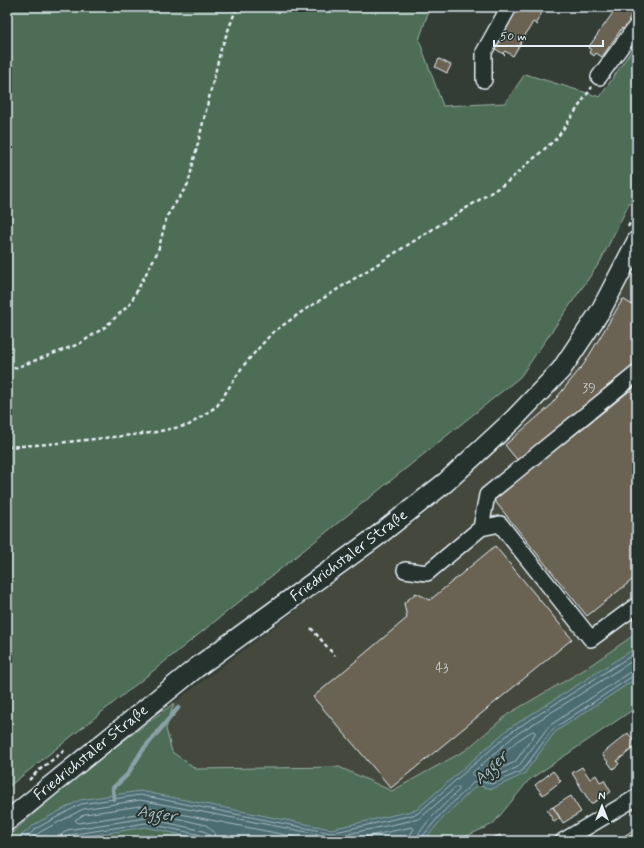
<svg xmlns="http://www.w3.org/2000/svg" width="644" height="848" font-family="Mynerve,sans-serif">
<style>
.built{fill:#44493e}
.green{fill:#4e6d57;stroke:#9bafa8}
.water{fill:#4b6c71;stroke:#8aa1a7}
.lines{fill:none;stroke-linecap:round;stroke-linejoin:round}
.shore{stroke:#a9bcc2;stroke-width:1}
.stream{stroke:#8aa1a7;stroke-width:4.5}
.building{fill:#6b6453;stroke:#e8f1f8}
.minor-casing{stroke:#e8f1f8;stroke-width:18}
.major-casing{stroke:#e8f1f8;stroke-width:22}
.path{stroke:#e8f1f8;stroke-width:2.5;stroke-dasharray:4 3;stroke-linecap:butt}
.minor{stroke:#26332d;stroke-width:15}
.major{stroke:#26332d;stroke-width:19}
.labels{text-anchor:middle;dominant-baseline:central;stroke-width:4;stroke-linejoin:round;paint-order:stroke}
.number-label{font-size:13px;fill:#c9cecf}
.street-label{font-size:15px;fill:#e8f1f8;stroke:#26332d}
.water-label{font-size:16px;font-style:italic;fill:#a9bcc2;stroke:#26332d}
</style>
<rect width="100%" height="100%" fill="#343d35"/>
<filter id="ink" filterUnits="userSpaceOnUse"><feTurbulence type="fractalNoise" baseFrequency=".025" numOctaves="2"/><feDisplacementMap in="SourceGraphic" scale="8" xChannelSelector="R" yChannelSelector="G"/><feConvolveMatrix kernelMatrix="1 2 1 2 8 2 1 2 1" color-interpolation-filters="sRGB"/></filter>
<g filter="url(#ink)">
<path class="built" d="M637,265V633L582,671L508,714L466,750L392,791L339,767L196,769L172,752L166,729L174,703L344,574L429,511L519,426L580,360Z"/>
<path class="green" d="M7,7H430L419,40L443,106L505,103L525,74L600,97L637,42V188L600,262L520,377L7,788Z
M637,633V707L529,780L493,824L456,841H7V837L82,772L174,703L166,729L172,752L196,769L339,767L392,791L466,750L508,714L582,671Z"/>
<path class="water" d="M637,647V678L555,732L524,774L492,789L477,785L444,817L425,839L415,841H209L146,827L57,841H15L35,824L80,800L140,791L331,829L416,810L508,729Z"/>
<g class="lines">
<path class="shore" d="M637,658L514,736L472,773V775L491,779L518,767L549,726L630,672L637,670
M533,731L535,732V734L515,762L491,773L486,771V768L517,741Z
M22,841L37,828L81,804L140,795L331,833L417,814L511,732L637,652
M29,841L40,832L83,809L140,800L333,837L419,819L456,787H459V790C450,799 416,830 416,841
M60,841L61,835L67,830L146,818L204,831L209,835L210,841
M65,841L66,837L69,835L146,823L201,835L204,838L205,841
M216,841L214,832L206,825L149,812L78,823L75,820L85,814L140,806L316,841
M345,841L412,827L414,829L410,835V841
M421,841L422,837L441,814L474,782L478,781L492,784L522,771L553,729L633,676L637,675"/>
<path class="stream" d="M114,799L113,788L127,775L142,751L178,708"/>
</g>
<path class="building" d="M522,7H545L536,23L538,25L533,22L513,56L505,51L503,53L505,55L494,48L515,12L518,13Z
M617,7H637L628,20L631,21L625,30L622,28L602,57L596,53L594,56L589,52L591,49L588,48Z
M439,59L451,65L447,73L435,67Z
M623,299L637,308V369L518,461L505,445L549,407L584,364Z
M637,385V576L587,616L502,510L494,500L513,485L514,483L518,480Z
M495,546L572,639L391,788L313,697L407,618L404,603L416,593L430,600Z
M628,733L637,745L617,761L619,764L613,769L602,754Z
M582,767L590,779L596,775L600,782L604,780L611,792L591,804L572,773Z
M553,771L561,781L543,795L535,785Z
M571,796L581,812L563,823L553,807Z
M553,807L560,818L554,822L547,810Z
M633,830L637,836V841H617Z
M500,835L503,841H485Z"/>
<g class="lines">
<defs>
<path id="minor" d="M599,77L637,25
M484,80V52L509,7
M481,528L487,495L637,373
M405,570L427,573L481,528L500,524L591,639L637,605
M563,841L637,797"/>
<path id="major" d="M7,821L196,668L376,537L446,482L513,420L561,370L601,310L637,241"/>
</defs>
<use href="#minor" class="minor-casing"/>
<use href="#major" class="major-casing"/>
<path class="path" d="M628,227L637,209
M7,371L79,344L105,327L130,304L158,251L167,216L188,184L221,49L237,7
M7,447L49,444L151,433L189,425L217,406L243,366L272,333L303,311L506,183L557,138L592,87
M311,628L335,656
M29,780L38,771L65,750"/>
<use href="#minor" class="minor"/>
<use href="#major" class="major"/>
</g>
</g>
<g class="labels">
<g class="number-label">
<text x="589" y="388">39</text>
<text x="442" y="668">43</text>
</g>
<g class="street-label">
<text transform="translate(349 556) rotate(-37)">Friedrichstaler Straße</text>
<text transform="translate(91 753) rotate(-39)">Friedrichstaler Straße</text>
</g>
<g class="water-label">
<text transform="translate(491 768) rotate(-44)">Agger</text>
<text transform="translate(157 814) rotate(8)">Agger</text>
</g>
</g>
<rect width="644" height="848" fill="none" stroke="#26332d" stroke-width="24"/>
<rect x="12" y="12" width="620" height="824" fill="none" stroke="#e8f1f8" stroke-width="1.5" filter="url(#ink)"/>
<g transform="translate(602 806)" stroke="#26332d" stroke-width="3" paint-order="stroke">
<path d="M0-3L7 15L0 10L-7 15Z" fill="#e8f1f8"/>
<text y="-6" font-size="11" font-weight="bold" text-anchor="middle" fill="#e8f1f8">N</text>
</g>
<path d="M494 40v6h109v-6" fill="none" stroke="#e8f1f8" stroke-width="2"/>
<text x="500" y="40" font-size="12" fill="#e8f1f8" stroke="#26332d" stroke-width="3" paint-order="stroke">50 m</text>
</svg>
